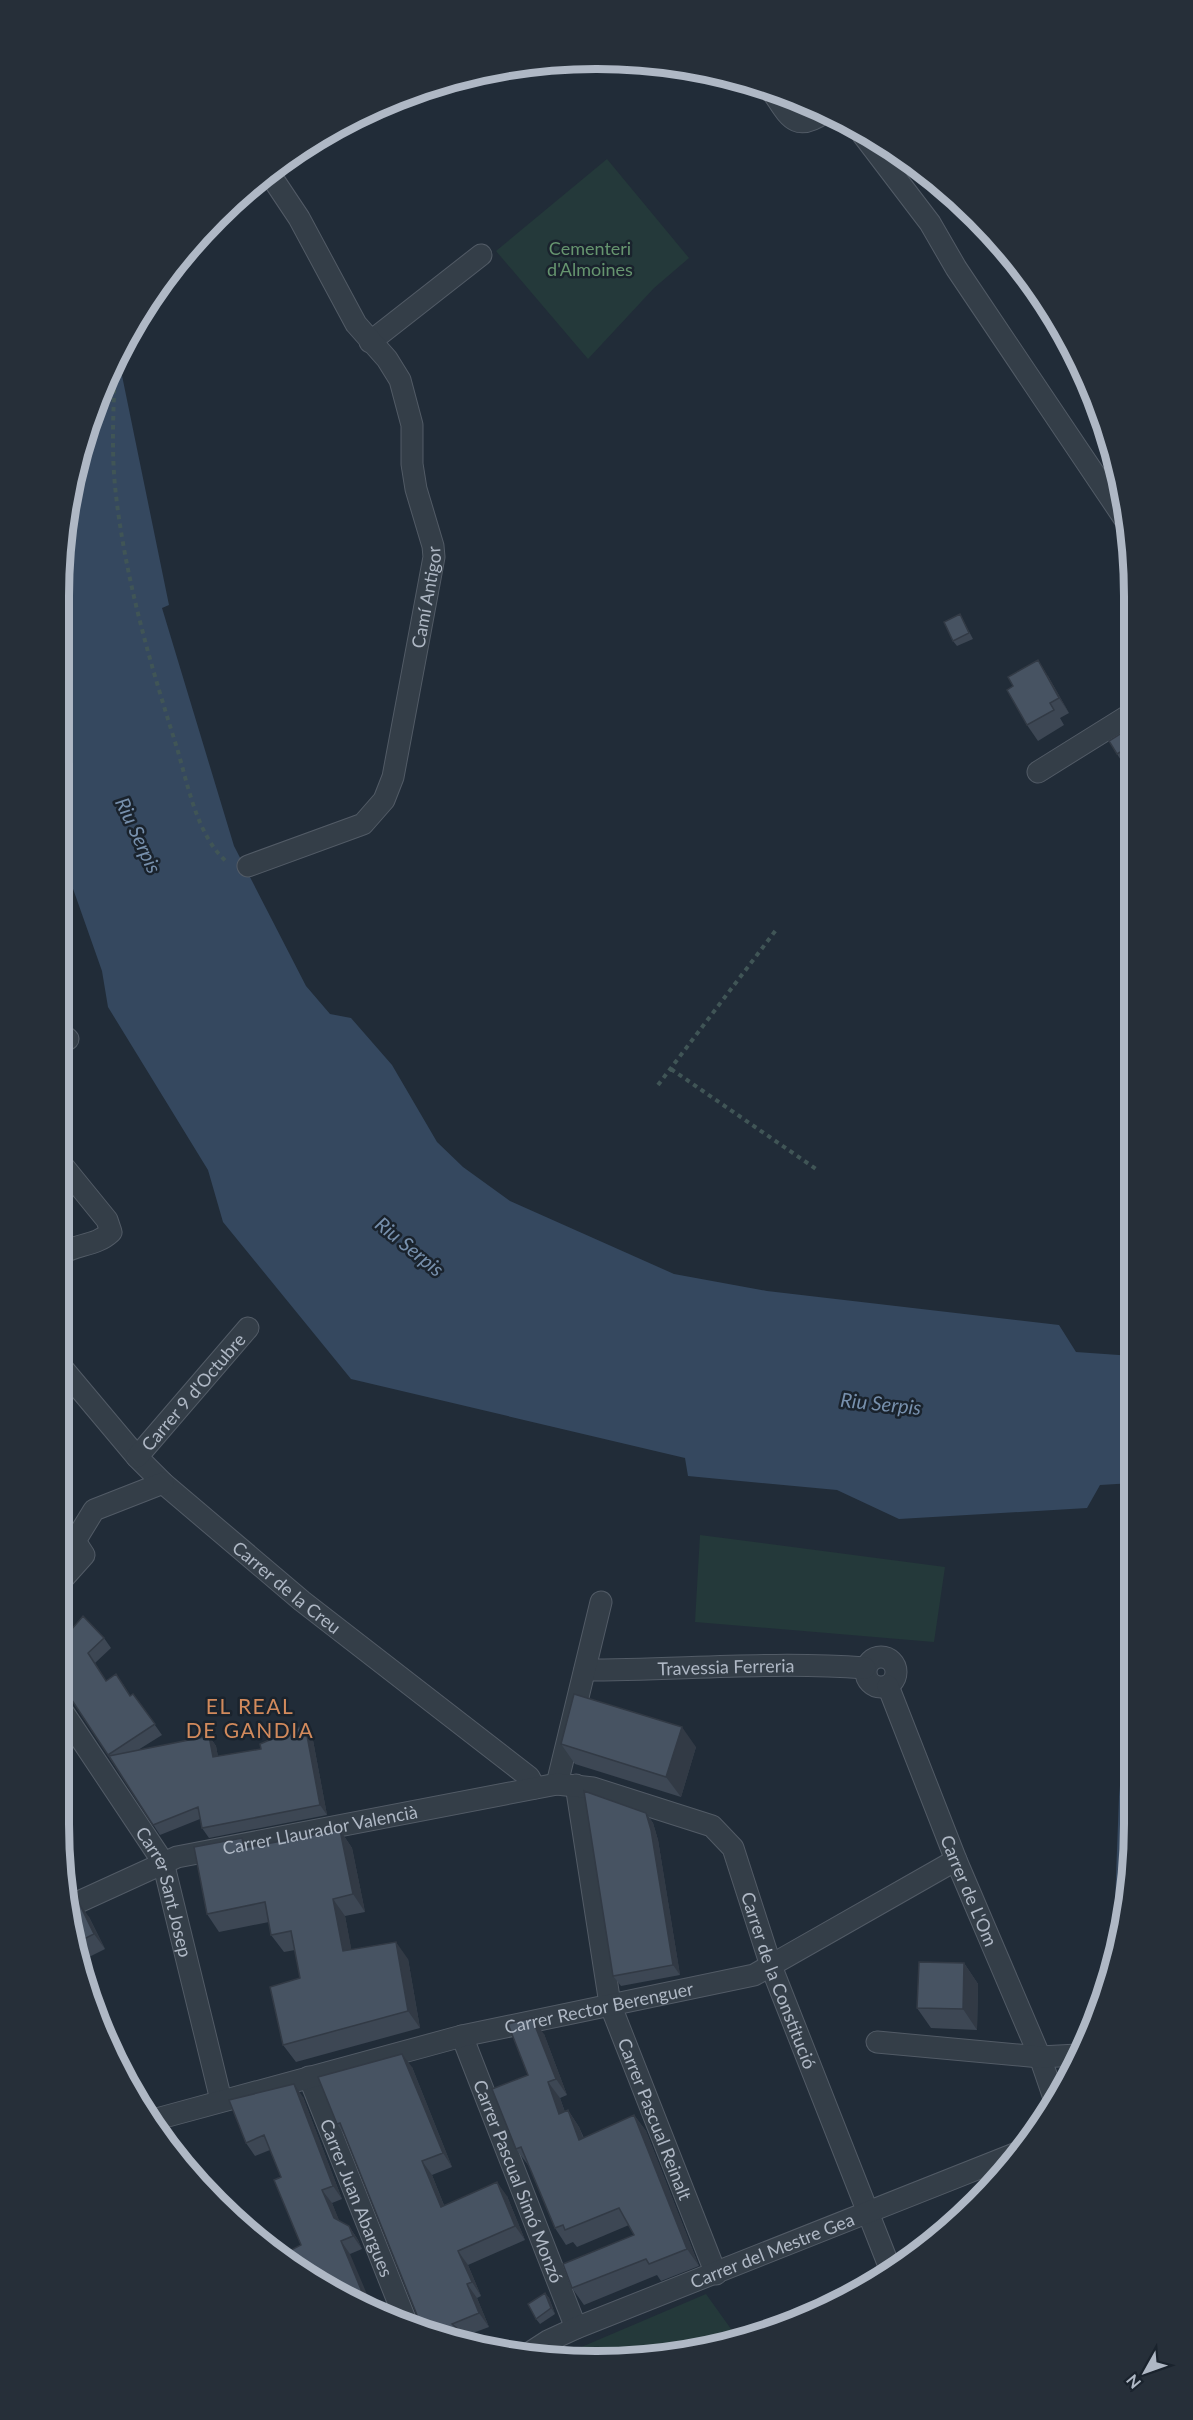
<svg xmlns="http://www.w3.org/2000/svg" width="1193" height="2420" font-family="Lato,sans-serif">
<style>
.green{fill:#24393a}
.water{fill:#35485f}
.lines{fill:none;stroke-linecap:round;stroke-linejoin:round}
.stream{stroke:#35485f;stroke-width:6}
.minor-casing{stroke:#525b66;stroke-width:23}
.path{stroke:#405556;stroke-width:4;stroke-dasharray:4.5 4.5;stroke-linecap:butt}
.minor{stroke:#343e48;stroke-width:21}
.wall{fill:#3d4754}
.shaded-wall{fill:#323a45}
.building{fill:#475362;stroke:#323a45;stroke-width:1.5}
.labels{text-anchor:middle;dominant-baseline:central;stroke-width:5;stroke-linejoin:round;paint-order:stroke}
.park-label{font-size:18px;fill:#66956f;stroke:#1a232d}
.street-label{font-size:18px;fill:#afb8c5;stroke:#1a232d}
.water-label{font-size:20px;font-style:italic;fill:#7790ad;stroke:#1a232d}
.quarter-label{font-size:21px;letter-spacing:1.5px;fill:#d28a5c;stroke:#1a232d}
.rim{fill:none;stroke:#afb8c5;stroke-width:8}
</style>
<rect width="100%" height="100%" fill="#212c38"/>
<path class="green" d="M607,159L689,258L654,288L588,359L496,251Z
M700,1535L945,1567L934,1642L695,1622Z
M706,2294L736,2336L667,2357L565,2354Z"/>
<path class="water" d="M118,356L169,605L162,608L234,846L306,986L330,1014L351,1018L392,1065L437,1142L463,1167L510,1201L674,1274L767,1291L1059,1325L1076,1352L1133,1356V1483L1100,1485L1087,1508L899,1519L837,1490L688,1476L685,1458L351,1379L223,1222L208,1170L108,1007L102,971L59,849V596L69,491L100,390Z"/>
<g class="lines">
<path class="stream" d="M1116,1955L1122,1797L1134,1662"/>
<defs>
<g id="minor">
<path d="M771,90C788,114 794,135 825,112"/>
<path d="M863,135L930,223L956,268L1130,527"/>
<path d="M370,342L481,255"/>
<path d="M1038,772L1131,714"/>
<path id="s1" d="M248,866L363,824L384,800L393,777L434,557L433,546L416,489L412,464V425L400,380L387,359L356,324L299,218L269,173"/>
<path d="M59,1031L68,1039"/>
<path d="M59,1255C76,1243 95,1247 111,1232L107,1220L59,1161"/>
<path id="s2" d="M59,1364L137,1457L163,1483L302,1601L529,1777L535,1788"/>
<path id="s3" d="M137,1457L248,1328"/>
<path d="M59,1583L84,1555L75,1541L94,1510L163,1483"/>
<circle cx="881" cy="1672" r="15"/>
<path id="s4" d="M585,1670C678,1670 773,1661 865,1668"/>
<path id="s5" d="M888,1686L956,1860L1040,2057L1053,2095"/>
<path id="s6" d="M59,1706L163,1862L221,2100"/>
<path d="M557,1784L601,1602"/>
<path id="s7" d="M576,1785L610,2004L716,2274"/>
<path id="s8" d="M72,1905L177,1857L557,1784L593,1788L712,1826L733,1848L771,1966L891,2271"/>
<path id="s9" d="M462,2036L576,2328"/>
<path d="M877,2042L1040,2057L1078,2055"/>
<path id="s10" d="M309,2077L405,2319"/>
<path id="s11" d="M153,2120L462,2036L754,1975L956,1860"/>
<path id="s12" d="M531,2352L548,2341L576,2328L1017,2153"/>
</g>
</defs>
<use href="#minor" class="minor-casing"/>
<path class="path" d="M115,362C114,403 111,445 115,486C124,575 150,663 177,748C188,785 197,837 228,863
M671,1069L819,1171
M658,1085L776,930"/>
<use href="#minor" class="minor"/>
</g>
<path class="wall" d="M960,614L963,620L973,639L957,646L953,641Z
M1048,676L1069,713L1060,718L1064,725L1038,741L1027,725Z
M1131,727V761L1124,765L1117,754Z
M104,1638L111,1648L95,1663L106,1681L123,1684L130,1696L133,1694L162,1735L138,1750L209,1736L216,1746L218,1757L261,1749L312,1735L327,1815L209,1838L202,1828L200,1819L160,1835L58,1679L60,1643Z
M561,1744L696,1747L681,1797L575,1764Z
M646,1813L653,1823L658,1840L680,1975L621,1986L613,1976Z
M340,1830L352,1848L365,1912L345,1916L351,1949L408,1959L420,2028L296,2062L283,2045L300,1978L295,1950L284,1952L271,1935L269,1922L219,1932L207,1914L242,1838L249,1847Z
M72,1906L89,1917L105,1949L81,1961Z
M964,1963L978,1984L977,2030L931,2028L917,2008Z
M544,2034L567,2095L560,2098L565,2112L568,2110L579,2127L584,2138L634,2115L646,2131L699,2266L661,2281L657,2275L584,2305L572,2288L634,2235L629,2225L577,2247L573,2242L566,2245L555,2228L529,2165H528L516,2149L528,2075Z
M412,2067L452,2167L432,2175L444,2205L507,2196L525,2240L468,2265L481,2296L477,2298L489,2327L465,2336L421,2325L345,2135L337,2124Z
M303,2097L342,2199L332,2203L339,2221L349,2226L358,2240L362,2249L350,2254L301,2245L281,2177L270,2150L255,2156L246,2143Z
M545,2293L549,2298L555,2314L540,2324L536,2319Z"/>
<path class="shaded-wall" d="M1038,660L1048,676L1069,713L1059,698Z
M305,1725L312,1735L327,1815L320,1805Z
M682,1727L696,1747L681,1797L666,1777Z
M209,1736L216,1746L220,1768L213,1757Z
M646,1813L653,1823L658,1840L680,1975L673,1965Z
M340,1830L352,1848L365,1912L353,1894Z
M242,1838L254,1855L244,1848Z
M333,1899L345,1916L355,1968L343,1951Z
M79,1903L89,1917L105,1949L94,1934Z
M396,1942L408,1959L420,2028L408,2011Z
M964,1963L978,1984L977,2030L963,2009Z
M532,2018L544,2034L567,2095L556,2079Z
M402,2054L412,2067L452,2167L443,2153Z
M548,2082L560,2098L571,2130L559,2114Z
M294,2084L303,2097L342,2199L333,2186Z
M568,2110L579,2127L590,2156L579,2140Z
M634,2115L646,2131L699,2266L687,2249Z
M422,2161L432,2175L450,2221L441,2207Z
M497,2182L507,2196L525,2240L515,2226Z
M322,2190L332,2203L344,2232L334,2218Z
M230,2207L244,2227L245,2230L237,2223Z
M349,2226L358,2240L362,2249L353,2236Z
M341,2241L350,2254L372,2306L367,2304Z
M458,2251L468,2265L481,2296L472,2282Z
M467,2284L477,2298L489,2327L479,2313Z
M545,2293L549,2298L555,2314L551,2308Z"/>
<path class="building" d="M960,614L969,633L953,641L944,622Z
M1038,660L1059,698L1050,703L1054,710L1027,725L1007,690L1013,686L1008,677Z
M1131,727V754L1127,748L1117,754L1109,741Z
M83,1616L104,1638L88,1653L106,1681L116,1674L130,1696L133,1694L155,1724L108,1755L58,1679V1641L60,1643Z
M574,1694L682,1727L666,1777L561,1744Z
M305,1725L320,1805L202,1828L198,1807L153,1825L109,1756L209,1736L213,1757L261,1749L260,1744Z
M584,1791L646,1813L651,1830L673,1965L613,1976Z
M340,1830L353,1894L333,1899L343,1951L396,1942L408,2011L283,2045L270,1987L300,1978L291,1931L271,1935L265,1902L207,1914L194,1847L242,1838L244,1848Z
M79,1903L94,1934L78,1942L72,1906Z
M919,1962L964,1963L963,2009L917,2008Z
M532,2018L556,2079L548,2082L559,2114L568,2110L579,2140L634,2115L687,2249L649,2264L646,2259L572,2288L563,2264L634,2235L619,2208L565,2230L563,2225L555,2228L521,2147L516,2149L492,2089L528,2075L508,2024Z
M402,2054L443,2153L422,2161L441,2207L497,2182L515,2226L458,2251L472,2282L467,2284L479,2313L452,2324L476,2345L421,2325L340,2123L337,2124L318,2077Z
M294,2084L333,2186L322,2190L334,2218L349,2226L353,2236L341,2241L367,2304L327,2289L298,2268L291,2250L301,2245L274,2180L281,2177L264,2135L246,2143L229,2100Z
M230,2207L237,2223L225,2210Z
M545,2293L551,2308L536,2319L528,2304Z"/>
<g class="labels">
<g class="park-label">
<text x="590" y="248">Cementeri<tspan x="590" dy="21">d'Almoines</tspan></text>
</g>
<g class="street-label">
<text stroke="none"><textPath href="#s1" startOffset="362">Camí Antigor</textPath></text>
<text stroke="none"><textPath href="#s3" startOffset="86">Carrer 9 d'Octubre</textPath></text>
<text stroke="none"><textPath href="#s2" startOffset="320">Carrer de la Creu</textPath></text>
<text stroke="none"><textPath href="#s4" startOffset="141">Travessia Ferreria</textPath></text>
<text stroke="none"><textPath href="#s8" startOffset="261">Carrer Llaurador Valencià</textPath></text>
<text stroke="none"><textPath href="#s5" startOffset="220">Carrer de L'Om</textPath></text>
<text stroke="none"><textPath href="#s6" startOffset="216">Carrer Sant Josep</textPath></text>
<text stroke="none"><textPath href="#s8" startOffset="834">Carrer de la Constitució</textPath></text>
<text stroke="none"><textPath href="#s11" startOffset="460">Carrer Rector Berenguer</textPath></text>
<text stroke="none"><textPath href="#s7" startOffset="345">Carrer Pascual Reinalt</textPath></text>
<text stroke="none"><textPath href="#s9" startOffset="156">Carrer Pascual Simó Monzó</textPath></text>
<text stroke="none"><textPath href="#s10" startOffset="130">Carrer Juan Abargues</textPath></text>
<text stroke="none"><textPath href="#s12" startOffset="262">Carrer del Mestre Gea</textPath></text>
</g>
<g class="water-label">
<text transform="translate(139 835) rotate(65)">Riu Serpis</text>
<text transform="translate(410 1246) rotate(39)">Riu Serpis</text>
<text transform="translate(881 1403) rotate(6)">Riu Serpis</text>
</g>
<g class="quarter-label">
<text x="250" y="1705">EL REAL<tspan x="250" dy="24">DE GANDIA</tspan></text>
</g>
</g>
<path d="M0 0H1193V2420H0ZM596 69H597A527 527 0 0 1 1124 596V1824A527 527 0 0 1 597 2351H596A527 527 0 0 1 69 1824V596A527 527 0 0 1 596 69Z" fill="#262f39" fill-rule="evenodd"/>
<path class="rim" d="M596 69H597A527 527 0 0 1 1124 596V1824A527 527 0 0 1 597 2351H596A527 527 0 0 1 69 1824V596A527 527 0 0 1 596 69Z"/>
<g transform="translate(1145 2372) rotate(230)" stroke="#1a232d" stroke-width="4.5" paint-order="stroke">
<path d="M0-4.5L10 22L0 15L-10 22Z" fill="#afb8c5"/>
<text y="-9" font-size="16" font-weight="bold" text-anchor="middle" fill="#afb8c5">N</text>
</g>
</svg>
